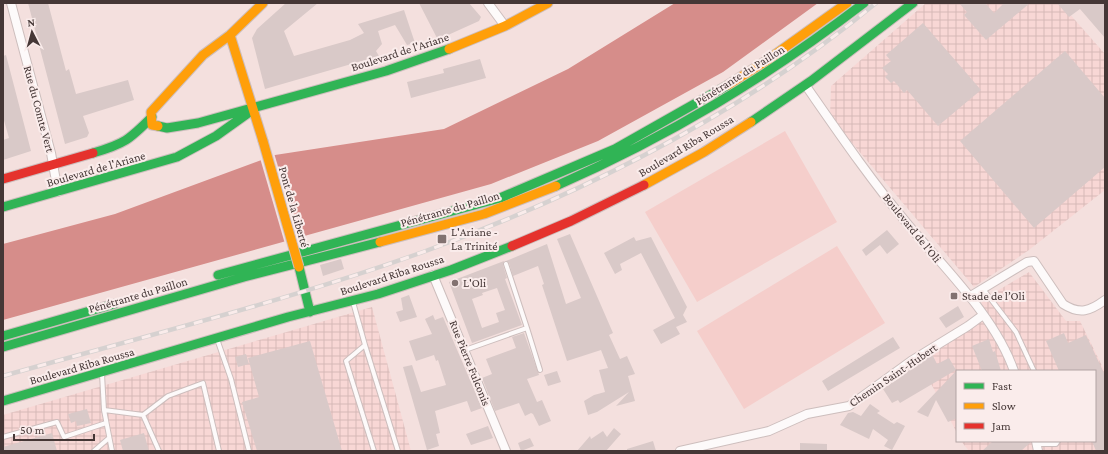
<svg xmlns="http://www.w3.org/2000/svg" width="1108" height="454" font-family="'Crimson Pro',serif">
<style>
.industrial{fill:url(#industrial-grid)}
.garden{fill:#f5cecb}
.water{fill:#d68d8a}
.pier{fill:#f4e0de}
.building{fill:#d9c9c8;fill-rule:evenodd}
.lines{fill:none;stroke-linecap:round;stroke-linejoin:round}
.lane-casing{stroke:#cdbebd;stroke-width:6}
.street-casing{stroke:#cdbebd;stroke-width:10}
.fast-casing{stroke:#cdbebd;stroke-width:11}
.slow-casing{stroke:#cdbebd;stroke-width:11}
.jam-casing{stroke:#cdbebd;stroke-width:11}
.lane{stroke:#fdfafa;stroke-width:4}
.street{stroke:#fdfafa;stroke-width:8}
.fast{stroke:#30b455;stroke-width:9}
.slow{stroke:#ff9f0a;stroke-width:9}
.jam{stroke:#e5322d;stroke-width:9}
.rail-casing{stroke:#d6d1d0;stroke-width:4.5}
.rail{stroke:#faeceb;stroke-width:3;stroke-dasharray:9;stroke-linecap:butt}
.slow-bridge-casing{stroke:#cdbebd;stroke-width:11;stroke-linecap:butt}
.slow-bridge{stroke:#ff9f0a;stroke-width:9}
.poi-dot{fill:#827271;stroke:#faeceb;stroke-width:1.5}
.labels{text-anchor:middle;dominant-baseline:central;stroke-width:4;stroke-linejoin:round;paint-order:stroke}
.street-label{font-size:12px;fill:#453736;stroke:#faeceb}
.poi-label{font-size:12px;fill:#453736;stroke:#faeceb;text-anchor:start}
</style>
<defs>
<pattern id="industrial-grid" width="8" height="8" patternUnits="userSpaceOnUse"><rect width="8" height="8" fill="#f8d7d5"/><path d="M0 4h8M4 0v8" fill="none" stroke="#d6b9b7"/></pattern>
</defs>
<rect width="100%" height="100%" fill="#f4e0de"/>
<path class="industrial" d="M926,3H1060L1105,54V190L1029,250L974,287L830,117L831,86Z
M1029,272L1066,321H1080L1105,372V451H969L961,441H1095V371H957V433L917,357L977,323L982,300Z
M372,307L411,451H3V415Z"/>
<path class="garden" d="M785,131L837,222L697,302L645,212Z
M837,246L885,323L744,409L697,331Z"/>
<path class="water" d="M675,3H818L723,72L598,141L491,184L3,320V244L115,214L275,155L444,129L568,69Z"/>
<path class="pier" d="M274,153L300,240L285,244L260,158Z"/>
<path class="building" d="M28,3H48L66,71L69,69L76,94L128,80L134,100L83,116L89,133L87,137L65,144Z
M286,3H318L284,31L294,56L350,40L364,33L358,24L404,10L415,43L407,45L395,25L378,31L382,44L376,51L379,56L265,89L252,38L257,29Z
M419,3H469L481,17L479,21L448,35L447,34L437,38Z
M959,3H985L994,13L1004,3H1030L986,40L964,15L967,12Z
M1057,3H1105V38L1080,9L1069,17Z
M923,23L981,90L938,126L907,90L904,93L894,81L891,83L885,77L888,74L882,68L891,61L886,55Z
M1065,51L1105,98V167L1034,228L960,141Z
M6,55L31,151L3,160V140L9,138L3,117V56Z
M480,59L486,78L411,98L407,82L444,73L443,69Z
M887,230L899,244L887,254L880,245L866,256L862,250Z
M570,234L613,333L609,335L620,359L627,356L635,374L628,376L635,401L616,406L629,392L597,412L588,415L584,401L594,395L605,392L599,370L608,368L601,350L567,361L542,285L544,284L538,266L513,276L509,263L506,261L547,244L566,304L581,298L557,239Z
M634,237L636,241L651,237L687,307L683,315L687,322L676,327L680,334L661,344L653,330L675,318L641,253L620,264L622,270L615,274L604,253Z
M341,259L344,269L323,276L320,265Z
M504,261L503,265L507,278L505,279L522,325L472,343L449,282ZM497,288L505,310L496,313L499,322L482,328L472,299L483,295L482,293Z
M409,295L417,317L400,322L396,312L403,310L401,298Z
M958,306L964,317L946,328L939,318Z
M433,315L435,320L443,317L482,408L471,412L467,401L435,411L440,433L436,434L439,446L427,450L403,367L412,365L421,392L446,385L438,360L436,361L434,355L416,361L409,341L432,334L425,319Z
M524,333L539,375L527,379L537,402L542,400L551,421L539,426L533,414L531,413L525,416L519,403L495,411L482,378L492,374L486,359L516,348L512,337Z
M1064,333L1068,343L1086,335L1105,375V451H1096L1092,441H1095V371H1059L1046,341Z
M893,337L900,348L828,391L822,381Z
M989,339L993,352L995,351L1001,371H982L972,346Z
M310,341L342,451H257L242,402L259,397L248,358Z
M246,354L249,364L238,367L235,357Z
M932,354L937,364L949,358L956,370L900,403L898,400L892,403L883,389Z
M957,370V418L948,422L936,400L928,417L917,412Z
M557,371L561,382L548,386L544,375Z
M870,404L880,411L877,413L894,424L897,422L905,426L892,450L884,446L888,440L873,429L869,439L840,425L848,413L853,412L861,416Z
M87,409L91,423L77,426L76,421L71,423L68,414Z
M488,426L493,438L471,445L466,434Z
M614,428L621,434L606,451H577L590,436L591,439L603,431L607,437Z
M52,433L57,451H3V447Z
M144,433L149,451H123L120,440Z
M530,438L534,446L521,451L518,443Z
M653,441L656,451H627V449Z
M993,441H1031V442L1021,451H982Z
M800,443L827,444V451H800Z"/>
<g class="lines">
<defs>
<path id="lane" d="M983,289L1016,332L1034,371
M353,302L365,345L346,361L374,451
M527,328L540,370
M217,339L231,379L249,451
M365,345L398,451
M465,350L527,328L506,264
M102,374L104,410L112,451
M104,410L143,415L168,396L203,383L219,451
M143,415L159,451
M3,437L57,422L64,437L106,423
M1037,444H1056L1058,441
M94,451L109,438"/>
<path id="street" d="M11,3L51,153L58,192
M488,3L505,26
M806,86C838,132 870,179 906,222C943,267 995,316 1014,371
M433,275L506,451
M969,297L1027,262L1034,261L1063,304C1080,315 1090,311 1105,300
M1036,441L1038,451
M680,451L769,431L807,414L849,406L911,361L968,326L983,315"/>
<path id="fast" d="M751,122L811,81L913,3
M158,126L167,128L198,123L386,71L449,49
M93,153C124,144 129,140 152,117
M556,186C669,136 766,78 864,3
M3,207L177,157L216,136L251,111
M299,267L310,312
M218,275L500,198L615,149L728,85
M3,336L114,304
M3,347L244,277L380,242
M3,401L288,317L378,294L451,270L512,246"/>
<path id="slow" d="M230,35L263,141
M449,49L505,26L548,3
M728,85L766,61L847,3
M158,126L152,125L151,112L203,55L230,35L263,3
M644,185L704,152L751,122
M380,242L484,214L556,186"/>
<path id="jam" d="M3,179L93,153
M512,246L571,221L644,185"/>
</defs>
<use href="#lane" class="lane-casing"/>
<use href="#street" class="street-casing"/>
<use href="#fast" class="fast-casing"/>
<use href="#slow" class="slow-casing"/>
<use href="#jam" class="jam-casing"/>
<use href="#lane" class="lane"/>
<use href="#street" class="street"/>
<use href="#fast" class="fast"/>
<use href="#slow" class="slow"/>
<use href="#jam" class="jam"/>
<defs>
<path id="rail" d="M3,376C142,337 287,301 423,252C585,193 743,113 876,3"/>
</defs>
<use href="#rail" class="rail-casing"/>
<use href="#rail" class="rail"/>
<defs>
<path id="slow-bridge" d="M263,141L299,267"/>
</defs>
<use href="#slow-bridge" class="slow-bridge-casing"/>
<use href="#slow-bridge" class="slow-bridge"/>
</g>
<g class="poi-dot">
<rect x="437" y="234" width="10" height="10" rx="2"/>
<circle cx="455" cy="283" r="4"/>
<rect x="950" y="292" width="8" height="8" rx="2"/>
</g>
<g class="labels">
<g class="street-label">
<text transform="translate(400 52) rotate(-18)">Boulevard de l'Ariane</text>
<text transform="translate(740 75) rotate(-32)">Pénétrante du Paillon</text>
<text transform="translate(39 109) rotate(75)">Rue du Comte Vert</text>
<text transform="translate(686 146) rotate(-31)">Boulevard Riba Roussa</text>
<text transform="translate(96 169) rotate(-16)">Boulevard de l'Ariane</text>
<text transform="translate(294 207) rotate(74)">Pont de la Liberté</text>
<text transform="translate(450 209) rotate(-16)">Pénétrante du Paillon</text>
<text transform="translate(912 228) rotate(51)">Boulevard de l'Oli</text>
<text transform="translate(392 275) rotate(-18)">Boulevard Riba Roussa</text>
<text transform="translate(138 295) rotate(-16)">Pénétrante du Paillon</text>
<text transform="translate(470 363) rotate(68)">Rue Pierre Fulconis</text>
<text transform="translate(82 366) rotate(-16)">Boulevard Riba Roussa</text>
<text transform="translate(893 375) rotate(-34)">Chemin Saint-Hubert</text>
</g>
<g class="poi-label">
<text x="451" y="232">L'Ariane -<tspan x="451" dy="14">La Trinité</tspan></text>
<text x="463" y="283">L'Oli</text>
<text x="962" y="296">Stade de l’Oli</text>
</g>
</g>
<rect width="1108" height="454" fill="none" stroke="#453736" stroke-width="8"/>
<rect x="956" y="370" width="140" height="72" fill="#faeceb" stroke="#b2a4a3"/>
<rect x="964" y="383" width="20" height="6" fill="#30b455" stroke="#b2a4a3"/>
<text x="992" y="390" font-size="12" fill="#453736">Fast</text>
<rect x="964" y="403" width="20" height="6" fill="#ff9f0a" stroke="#b2a4a3"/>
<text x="992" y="410" font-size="12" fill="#453736">Slow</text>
<rect x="964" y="423" width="20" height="6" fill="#e5322d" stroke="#b2a4a3"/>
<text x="992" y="430" font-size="12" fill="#453736">Jam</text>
<g transform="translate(32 32) rotate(354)" stroke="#faeceb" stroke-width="3" paint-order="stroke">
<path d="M0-3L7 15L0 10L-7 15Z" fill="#453736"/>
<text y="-6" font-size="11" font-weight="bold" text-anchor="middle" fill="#453736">N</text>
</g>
<path d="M14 434v6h80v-6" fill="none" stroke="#453736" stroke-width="2"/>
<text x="20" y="434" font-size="12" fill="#453736" stroke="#faeceb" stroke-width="3" paint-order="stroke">50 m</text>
</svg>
